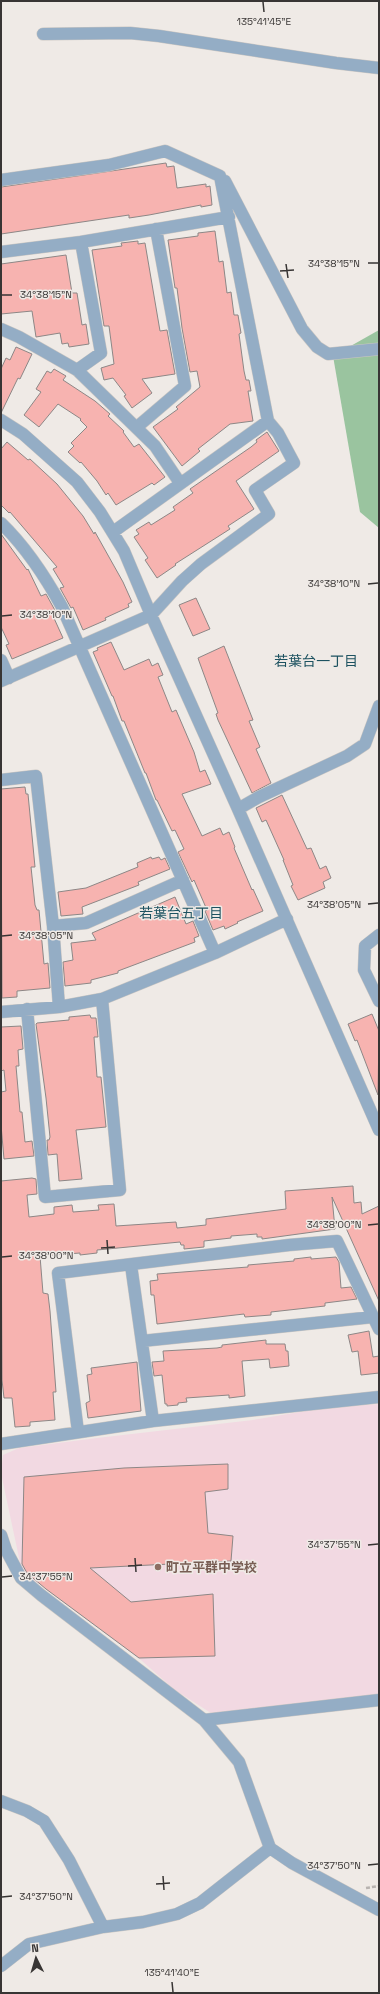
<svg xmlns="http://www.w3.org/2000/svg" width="380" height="1994" font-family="'Space Grotesk','Noto Sans JP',sans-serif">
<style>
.education{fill:#f2d9e2}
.green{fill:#9ac49f}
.building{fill:#f7b3b0;stroke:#8d8786}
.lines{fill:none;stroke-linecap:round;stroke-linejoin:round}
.minor-casing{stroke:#cac6c2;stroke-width:13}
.path{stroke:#b8b3b0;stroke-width:2.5;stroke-dasharray:4 2;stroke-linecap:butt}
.minor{stroke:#94adc5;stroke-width:12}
.ticks{fill:none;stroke:#383534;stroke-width:1.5}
.education-dot{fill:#8d6e63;stroke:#efeae6;stroke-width:1.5}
.labels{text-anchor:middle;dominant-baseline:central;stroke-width:3;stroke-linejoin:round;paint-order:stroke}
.education-label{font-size:13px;font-weight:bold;fill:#785e54;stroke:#efeae6;text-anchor:start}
.neighbourhood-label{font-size:14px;fill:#1d5260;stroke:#efeae6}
.ticks-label{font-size:10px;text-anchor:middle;fill:#383534;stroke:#efeae6;stroke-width:3;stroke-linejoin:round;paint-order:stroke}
</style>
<rect width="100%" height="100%" fill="#efeae6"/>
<path class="education" d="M379,1404V1697L214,1715L175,1690L117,1639L22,1572L1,1473L3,1455L19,1448L97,1438L253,1420L323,1408Z"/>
<path class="green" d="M379,330V528L360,512L333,356Z"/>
<path class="building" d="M166,163L167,167L174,166L177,188L206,184V187L210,186L212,205L201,207V205L149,215L129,218V215L1,234V187Z
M215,231L219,262L223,261L227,293L231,292L234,315H238L241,333L239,334L244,371L246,380H249L251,391H248L253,421L230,424L198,449L200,451L182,466L153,427L178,409L176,407L200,387L197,371L190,372L182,328L177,288H175L168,240L198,236V233Z
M138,241V244L145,243L160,331L167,330L175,374L142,379L152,393L132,408L124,396L126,395L113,378L104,380L101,368L114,364L109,326H104L92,250L122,246L121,243Z
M66,255L72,293H77L82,325L86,324L89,344L69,347L68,343L62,344L60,333L36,337L32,311L1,314V264Z
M16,347L32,354L20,379L18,378L1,413V369L6,358L10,360Z
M54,369L66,376L63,380L95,401L110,414L108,416L124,431L123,432L134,447L139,444L165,477L154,485L152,483L116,505L108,493L106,495L97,481L81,462L80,463L68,452L74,446L71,443L87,427L80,420L81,419L58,404L39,427L24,415L41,392L36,389L47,371L51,373Z
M267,432L279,451L236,481L254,509L228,526L230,529L175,564L176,565L157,578L145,560L148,558L134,537L139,534L136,530L149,522L151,525L175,510L173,507L193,493L190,489L251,447L257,442L256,440Z
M7,442L28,460L30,459L57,484L83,516L94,534L95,532L123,582L132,602L128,604L129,607L105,618L106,620L83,630L73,607L71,608L60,588L64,587L53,569L57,567L10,512L9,513L1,505V449Z
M1,534L27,570L28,569L41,596L46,594L57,614L53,616L63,638L12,659L6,645L9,644L1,627Z
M196,598L210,629L193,636L179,605Z
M111,642L124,670L149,659L152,666L158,663L163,675L158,677L172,712L176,710L194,752L200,772L205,770L211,784L182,794L202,836L220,828L223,835L229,832L235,847L234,848L252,890L253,889L263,911L237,922L238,923L225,929L224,926L213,930L205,911L207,910L194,880L192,882L178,852L184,849L175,830L172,831L157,800H156L146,773H145L124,721H122L113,696H112L93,652L98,650L97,648Z
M224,646L253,720L249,721L260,747L256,749L271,783L252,793L218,720L216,714L218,713L199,661L198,658Z
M25,787L26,794H28L35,867H31L35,905L37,910H39L44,964L48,963L50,988L17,991V997L2,998L1,789Z
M282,795L307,849L311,848L320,869L326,866L331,878L323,882L325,888L298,900L291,886L293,885L283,860H284L266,820L262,822L256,808Z
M151,857L152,859L159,857L161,860L165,858L170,869L138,882L139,885L82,907L83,914L61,916L58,892L86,888L138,867L137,863Z
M175,897L186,924L193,921L199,936L194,938L195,942L118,971V973L91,980V983L65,986L63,962L73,960L71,943L96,940L92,933Z
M372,1014L379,1031L378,1095L357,1040L355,1041L348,1024Z
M90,1015L91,1018H96L98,1037H94L97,1077H101L106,1127L76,1130L82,1179L59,1181L57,1154L48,1155L47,1140H49L50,1137L46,1098L36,1024L37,1023L69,1020V1017Z
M21,1026L23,1049L18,1050L19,1066H16L20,1112H22L25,1142L32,1141L34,1156L4,1159L1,1125V1092L6,1091L4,1070L1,1071V1027Z
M32,1178L36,1179L37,1194L27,1195L29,1217L54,1214V1207L72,1205L73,1212L99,1210L98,1205L114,1204L116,1226L176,1222L177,1228L206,1225V1219L286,1209L285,1191L353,1186L354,1203L361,1202L362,1214L379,1206V1301L332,1197L335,1229L262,1239V1237H257V1234L231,1236V1238L204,1241V1247L184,1249V1245H181L180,1242L97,1250V1253L80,1255V1253L40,1256L43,1293L48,1294L50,1311L56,1392H53L55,1420L30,1422V1426L15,1427L12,1398H4L2,1380L1,1181Z
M311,1257V1259L336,1257L339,1262L341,1288L351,1287L357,1299L325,1303V1306L271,1312V1315L245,1317L244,1314L157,1324L154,1295H151L150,1281L158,1280L157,1274L248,1267V1265L294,1261V1259Z
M369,1331L373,1357L379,1356V1373L361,1375L358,1351L352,1352L348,1335Z
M266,1340V1344H285L286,1351H288L289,1366L270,1368L269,1359L242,1361L245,1396L229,1398V1395L186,1398L187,1402L178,1403V1405L167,1406V1404H165L162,1375L154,1376L152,1362L164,1361L163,1351L217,1348L222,1347V1345Z
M137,1362L141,1411L88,1418L86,1403L90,1401L87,1375L92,1374L91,1368Z
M228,1464V1489L205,1492L208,1533L233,1536L231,1561L90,1568L131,1602L213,1594L215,1656L139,1658L46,1589L27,1573L22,1564L24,1477L124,1468Z"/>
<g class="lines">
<defs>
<path id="minor" d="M43,34L130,33L159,36L336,63L379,68
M1,180L109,165L165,151L220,176L268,421L278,433L294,463L255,490L269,514L201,564L182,581L151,615L1,681
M225,181L302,329L317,347L328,354L379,349
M1,252L81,242L229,217
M1,329L19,337L77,370L155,446L180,483
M77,370L101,353L81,242
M1,420L23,434L77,482L100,512L124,551L151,615L238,809L379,1130
M137,427L185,386L156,229
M1,523C26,547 45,576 62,607L215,953
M113,532L268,421
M1,660L9,678
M1,780L36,776L53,926L59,1007
M238,809L259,797L347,756L365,744L379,706
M53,926L86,923L183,880
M379,935L365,946L364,970L379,1001
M27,1009L45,1197L120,1190L102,999
M1,1012L59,1007L102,999L215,953L287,919
M131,1265L153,1421
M142,1341L373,1317
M78,1432L58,1273L289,1245L337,1241L379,1329
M1,1444L153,1421L379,1397
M1,1535L6,1550L21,1578L41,1595L204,1720L239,1762L270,1848L292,1863L379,1910
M204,1720L379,1700
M1,1801L27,1811L44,1821L69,1860L103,1927
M1,1966L29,1944L103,1927L143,1922L177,1914L200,1903L270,1848"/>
</defs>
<use href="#minor" class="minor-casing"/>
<path class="path" d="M366,1888L379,1886"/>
<use href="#minor" class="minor"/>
</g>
<path class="ticks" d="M263,2L264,12M368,263H378M286,264L288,278M280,271L294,270M2,295H12M368,584L378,583M2,616L12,615M368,904L378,903M2,936L12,935M368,1225L378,1224M107,1240L108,1254M101,1248L115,1247M2,1257L12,1256M368,1545L378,1544M135,1558L136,1572M128,1566L142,1565M2,1577L12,1576M368,1865L378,1864M163,1876L164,1890M156,1884L170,1883M2,1897L12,1896M172,1982L173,1992"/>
<circle class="education-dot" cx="158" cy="1567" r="4"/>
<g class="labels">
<g class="education-label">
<text x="166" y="1567">町立平群中学校</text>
</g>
<g class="neighbourhood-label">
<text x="316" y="661">若葉台一丁目</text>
<text x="181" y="913">若葉台五丁目</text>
</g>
</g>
<g class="ticks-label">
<text x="264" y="25">135°41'45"E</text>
<text x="334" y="267">34°38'15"N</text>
<text x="46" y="298">34°38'15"N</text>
<text x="334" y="587">34°38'10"N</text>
<text x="46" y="618">34°38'10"N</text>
<text x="334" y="908">34°38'05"N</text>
<text x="46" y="939">34°38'05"N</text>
<text x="334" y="1228">34°38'00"N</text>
<text x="46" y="1259">34°38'00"N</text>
<text x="334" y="1548">34°37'55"N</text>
<text x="46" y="1580">34°37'55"N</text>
<text x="334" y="1869">34°37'50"N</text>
<text x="46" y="1900">34°37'50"N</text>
<text x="172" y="1976">135°41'40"E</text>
</g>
<rect width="380" height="1994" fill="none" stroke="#383534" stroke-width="4"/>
<g transform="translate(36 1958) rotate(355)" stroke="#efeae6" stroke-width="3" paint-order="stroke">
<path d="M0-3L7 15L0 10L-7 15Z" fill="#383534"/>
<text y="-6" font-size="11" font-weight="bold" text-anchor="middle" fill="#383534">N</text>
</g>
</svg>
